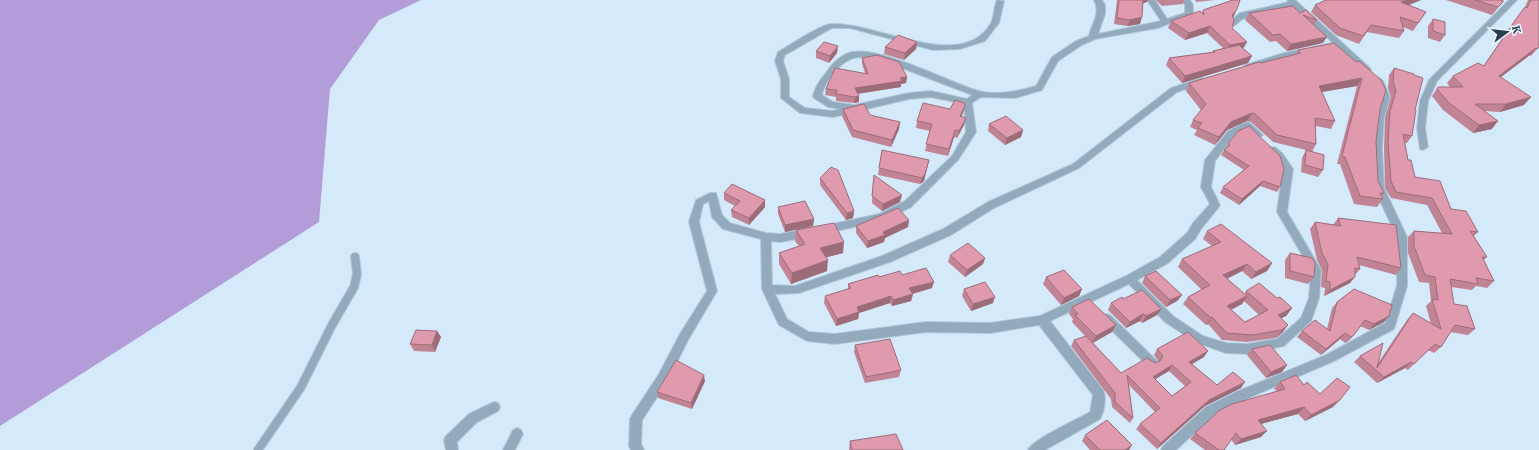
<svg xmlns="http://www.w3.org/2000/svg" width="1539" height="450" font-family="Lora,serif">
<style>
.forest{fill:#b39dd8}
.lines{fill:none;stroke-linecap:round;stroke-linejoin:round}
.service-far1-casing{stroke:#b1c8d9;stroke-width:8}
.service-casing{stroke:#b1c8d9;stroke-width:10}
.minor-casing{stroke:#b1c8d9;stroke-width:2}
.service-far1{stroke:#93aabc;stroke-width:6}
.service{stroke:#93aabc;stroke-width:8}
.minor{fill:#93aabc;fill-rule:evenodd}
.wall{fill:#c18495;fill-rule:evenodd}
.shaded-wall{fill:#9d6c79}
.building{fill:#e09aad;stroke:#9d6c79;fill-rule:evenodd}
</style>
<rect width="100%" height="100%" fill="#d4eafb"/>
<path class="forest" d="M0,0H421L379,20L330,89L319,222L0,426Z"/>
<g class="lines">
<defs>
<path id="service-far1" d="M1233,23L1241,16L1294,4"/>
<path id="service" d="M258,450L301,387L332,325L354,287L357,274L355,257"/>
<path id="minor" d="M997,0L1004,1L999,23L985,41L960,49L933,50L850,28H832L785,55L783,61L789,79V97L805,108L833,111L840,109L828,107L814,98L813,96C815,87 820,80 826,73C831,65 838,58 846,54C873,41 949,83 979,91C997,96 1019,91 1036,86L1052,57L1076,41L1089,36C1092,22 1101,14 1094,0H1102L1105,5V14L1098,34L1161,21L1147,0H1155L1167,19L1185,13V5L1182,0H1190L1193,5V14L1158,28L1095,39L1082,45L1058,61L1042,90L1015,98L981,97L972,103L976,132L958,160L911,207L885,220L823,234L819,233L818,230L819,227L879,214L905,201L952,156L966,132L964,104L931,97L909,99L833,117L800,113L781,98V79L775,61L778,52C789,46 821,24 831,24C875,21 962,74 991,23C994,17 994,7 997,0ZM867,57L902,68L972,95L967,99L931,91L909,93L854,105L833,102L822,95C825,82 838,64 851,59C855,57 862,57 867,57Z
M1287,0H1295L1370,68L1371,70L1370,72H1364L1337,47L1289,57L1248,70L1245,69L1244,67L1245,65L1284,53L1333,43Z
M1509,0H1517L1437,81L1428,101L1425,128L1428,147L1423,150L1420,149L1417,128L1420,101L1429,80Z
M1202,78L1205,79L1206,81L1205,83L1177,92L1079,168L994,208L951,235L890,262L799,293L775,294L787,319L809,332L835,334L926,322L990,323L1040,316L1126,276L1160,257L1187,233L1193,223L1210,204L1201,187L1205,160L1228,131L1247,122L1250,123L1263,135L1258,138L1246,129L1234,135L1215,161L1211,187L1220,205L1218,208L1201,229L1195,239L1168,263L1137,280L1173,316L1203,336L1226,343L1247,344L1277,339L1301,318L1309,298L1311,270L1277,212L1283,169L1276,157L1267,149L1269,147H1275L1282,153L1293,169L1287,212L1321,270L1319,298L1311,321L1284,346L1247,354L1226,353L1195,342L1165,322L1129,284L1050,321L1103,390C1107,397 1104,412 1100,419L1045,450H1028C1033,439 1078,419 1090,412L1093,395L1039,325L990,333L926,332L835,344L807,341L779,325L762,289L761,239L723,229L712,217L709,201L703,204L699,222L717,291L688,340L667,382L642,420L641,444L644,450H631L629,446L630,419L632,415L659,374L680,334L707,291L689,222L696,200L710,193H716L722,215L730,223L766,233L780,234L807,229L811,230L812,233L811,236L807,237L780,242L771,241L772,285L795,286L882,256L943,229L988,202L1073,164L1171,88Z
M1379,78L1383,81L1390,97L1384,117L1382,148L1384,188L1407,237V286L1394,329L1334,361L1244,400L1214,415L1176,450H1161L1163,446L1206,407L1236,392L1326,355L1385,323L1397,286V237L1374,188L1372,148L1376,117L1382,97L1375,81Z
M1106,314L1110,315L1156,360L1158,363L1156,366L1152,368L1148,366L1102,321L1101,318L1102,315Z
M494,402L498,403L500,407L498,411L477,422L457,442L458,450H446L444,440L446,436L469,414Z
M517,428L521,430L523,434L515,450H503L513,430Z"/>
</defs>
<use href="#service-far1" class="service-far1-casing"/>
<use href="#service" class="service-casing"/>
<use href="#minor" class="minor-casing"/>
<use href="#service-far1" class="service-far1"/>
<use href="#service" class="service"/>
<use href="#minor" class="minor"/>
</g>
<path class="wall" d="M1117,0H1148L1147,2L1143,3L1140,24L1127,26L1114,24Z
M1156,0H1184L1183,4L1162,6Z
M1195,0H1215L1196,2Z
M1326,0H1421L1408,5L1426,12L1413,31L1403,27L1404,31L1399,38L1367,32L1359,44L1336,35L1311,12L1315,5Z
M1446,0H1503V2L1497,9L1492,15Z
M1528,0H1539V47L1531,56L1530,55L1501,77L1524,105L1500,112L1485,111L1492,129L1473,133L1443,110L1432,96L1438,87H1450L1447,83L1453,76L1484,65L1515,20L1524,9Z
M1203,10L1234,16L1233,17L1232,28L1243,48L1248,63L1182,83L1166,65L1169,58L1212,52L1213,51L1223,48L1207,33L1185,40L1168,28L1171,21L1202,13Z
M1249,13H1300L1317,20L1314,25L1323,43L1287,51L1276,41L1270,42L1245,20Z
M1433,19L1445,35L1440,42L1428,38V26Z
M917,42L916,49L904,60L884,54L885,47Z
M1298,50L1356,62L1380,109L1376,141L1378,181L1384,193L1381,196L1383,199L1377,207L1354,204L1340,164H1337L1357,86L1322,92L1335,121L1331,129L1316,126V144L1312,152L1323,170L1318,177L1301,172L1302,158L1306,150L1273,142L1251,122L1247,121L1227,130L1215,145L1194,135L1197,130L1190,127L1193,120L1201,110L1186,91L1189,83L1261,63L1296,54Z
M816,51L837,53L829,63L816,58Z
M862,58L907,77L906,83L901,84V87L858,94L859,96V102L854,103L836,101V97L825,95L826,89L865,73L862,64Z
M1394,68L1415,110L1412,136L1407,143H1405L1408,160L1415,177L1451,209L1478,232L1474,236L1487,257L1484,260L1494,281L1487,288L1476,286L1472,290L1451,287L1454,304L1475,329L1468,335L1450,332L1441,347L1434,353L1428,350L1408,370L1405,368L1377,383L1354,362L1360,356L1378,363L1407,320L1413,313L1431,324L1426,306L1431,301L1429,283L1419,282L1408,253V237L1414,231L1442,233L1427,205L1391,198L1385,188L1384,148L1385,117L1391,97L1388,88L1389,75Z
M843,109L870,115L900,122L899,129L891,147L852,137L842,116Z
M963,113L961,117L964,125L957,138L954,137L948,156L925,151L930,131L916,128L917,121Z
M989,124L1023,130L1021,137L1005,145L988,131Z
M1228,144L1280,187L1277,192L1260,186L1239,205L1220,193L1223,187L1244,170L1221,155Z
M882,150L929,160L924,181L920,184L878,175Z
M820,178L854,211L853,218L846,220L820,185Z
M873,182L900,202L882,211L872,203Z
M724,193L765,207L749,225L732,217L731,210L735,206L724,200Z
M778,207L814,219L813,226L785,232L778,214Z
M1338,218L1401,268L1396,275L1359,265L1360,269L1355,275L1350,283L1324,296L1325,288L1321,287L1322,270L1317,260L1310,229L1315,222L1333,225Z
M909,220L908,227L885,238L884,242L867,248L856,233V226Z
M796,230L843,253L827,257V271L791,284L779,264V253L799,246L795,241Z
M1207,231L1272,263L1267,271L1251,279L1242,271L1227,279L1244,294L1246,291L1277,298L1292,308L1286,316L1281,318L1283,332L1276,338L1247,342L1222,340L1208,324L1206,325L1183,304L1188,297L1202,290L1178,267L1182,259L1212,246L1203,239ZM1244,301L1259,315L1245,322L1231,310L1242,304Z
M1290,253L1314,277L1308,284L1285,278V260Z
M950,255L985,258L983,264L965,277L948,262Z
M902,275L932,288L913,294L911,301L892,306L890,303L859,313L858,319L836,326L824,303L825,296L848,289V284L879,277Z
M1145,276L1182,295L1177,301L1166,307L1142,283Z
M1046,277L1082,289L1079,296L1061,305L1043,284Z
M964,289L993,303L971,311L962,296Z
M1123,299L1161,309L1157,315L1142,323L1140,321L1126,328L1108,310L1111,303Z
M1337,302L1384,322L1369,330L1360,326L1348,341L1345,343L1340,339L1321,355L1297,337L1302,331L1327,329L1332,308Z
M1072,307L1116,325L1112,332L1093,343L1121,373L1159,362L1154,355L1157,349L1204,357L1192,364L1217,385L1241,388L1205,406L1157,449L1136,429L1140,424L1155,412L1129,385L1133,418L1130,423L1112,407L1111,399L1071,346L1074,340L1086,337L1072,322L1073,319L1069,314ZM1169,371L1185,386L1172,396L1155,379Z
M437,331L441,337L435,352L414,351L410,344Z
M855,345L901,370L899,377L865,383L854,352Z
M1252,349L1287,365L1282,372L1266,378L1247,355Z
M705,381L692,409L658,398L657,392Z
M1280,382L1304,385L1333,407L1305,421L1298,414L1261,424V437L1235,445L1231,439L1224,450H1205L1190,439L1195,433L1277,391L1274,389Z
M1085,435L1129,450H1090L1082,441Z
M850,441L903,450H849Z"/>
<path class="shaded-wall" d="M1142,0H1148L1147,2L1141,4Z
M1408,0H1421L1397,10L1401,2Z
M1237,9L1234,16L1229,22L1232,15Z
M1142,17L1140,24L1127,26L1130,20Z
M1210,26L1207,33L1185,40L1189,33Z
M1327,37L1323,43L1287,51L1291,44Z
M917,42L916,49L904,60L905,53Z
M1247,42L1243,49L1226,52L1230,45Z
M838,46L837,53L829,63L830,56Z
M1536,48L1530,55L1493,83L1499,76Z
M1252,56L1248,63L1182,83L1185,76Z
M907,77L906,83L901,84V87L854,94L855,88Z
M1362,78L1357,86L1315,93L1319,86Z
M859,96V102L854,103L855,97Z
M1531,97L1524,105L1500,112L1506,104Z
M965,106L963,113L958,123L960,116Z
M1252,113L1247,121L1227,130L1215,145L1219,137L1231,122Z
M966,118L964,125L957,138L959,131Z
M1498,121L1492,129L1473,133L1479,125Z
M900,122L899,129L891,147L892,140Z
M955,130L954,137L948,156L949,149Z
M1023,130L1021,137L1005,145L1007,138Z
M929,160L924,181L920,184L922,178Z
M1263,181L1260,186L1239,205L1242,199Z
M902,195L900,202L882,211L883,204Z
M765,200V207L749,225V218Z
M854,211L853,218L846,220L847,213Z
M814,219L813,226L785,232V225Z
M909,220L908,227L885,238L884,242L867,248L868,241L883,232Z
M844,242L843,253L820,259V248Z
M985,258L983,264L965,277L967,270Z
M828,260L827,271L791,284L792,273Z
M1272,263L1267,271L1251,279L1256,272Z
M1247,264L1242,271L1218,283L1223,275Z
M1355,277L1350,283L1324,296L1330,290Z
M934,282L932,288L908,295L909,288Z
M1082,289L1079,296L1061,305L1064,298Z
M913,294L911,301L892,306L893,300Z
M1182,295L1177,301L1166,307L1170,300Z
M891,296L890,303L859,313L858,319L836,326L837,319L857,307Z
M1247,296L1242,304L1222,314L1227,306Z
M995,297L993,303L971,311L973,304Z
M1292,308L1286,316L1273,322L1278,315Z
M1161,309L1157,315L1142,323L1146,316Z
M1143,314L1140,321L1126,328L1130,322Z
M1389,316L1384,322L1369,330L1374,324Z
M1212,317L1208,324L1206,325L1211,318Z
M1116,325L1112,332L1092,343L1096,336Z
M1288,325L1283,332L1276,338L1282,330Z
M437,331L441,337L435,352L432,345Z
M1345,333L1340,339L1321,355L1326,349Z
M1354,335L1348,341L1345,343L1351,337Z
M1208,351L1204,357L1185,368L1189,362Z
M1411,362L1405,368L1377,383L1384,377Z
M1172,365L1169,371L1149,383L1153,377Z
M1287,365L1282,372L1266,378L1271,372Z
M704,375L705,381L692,409L691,403Z
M1245,382L1241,388L1205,406L1157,449L1161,443L1209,400Z
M1340,400L1333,407L1305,421L1311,415Z
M1304,407L1298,414L1253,426L1258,420Z
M1267,431L1261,437L1235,445L1241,439Z
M1132,445L1129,450H1125Z"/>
<path class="building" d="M1119,0H1143L1142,17L1130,20L1117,18Z
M1233,0H1240L1237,9L1232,15L1234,20L1232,28L1247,42L1230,45L1210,26L1189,33L1171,21L1200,11L1204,15L1203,10Z
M1326,0H1408L1401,2L1426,12L1418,23L1400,17L1404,31L1371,25L1363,36L1340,28L1315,5Z
M1475,0H1503V2L1498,7Z
M1531,0H1539V47L1537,49L1536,48L1499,76L1531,97L1506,104H1475L1498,121L1479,125L1449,103L1437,89L1438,87H1463L1453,76L1478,63L1484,66L1521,12L1525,7L1527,8Z
M1293,6L1300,13L1306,10L1317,20L1303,15L1327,37L1291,44L1280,34L1273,35L1249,13Z
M1433,19L1445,22V35L1433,31Z
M898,35L917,42L905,53L885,47Z
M824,42L838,46L830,56L816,51Z
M1334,43L1356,62L1359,61L1381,80L1386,90L1380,109L1376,141L1378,181L1384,193H1380L1383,199L1360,196L1345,157L1342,156L1362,78L1319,86L1335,121L1315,118L1316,144L1277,135L1255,114L1252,113L1231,122L1219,137L1198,128L1202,123L1193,120L1206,104L1189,83L1259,62L1261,63L1301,53L1298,50Z
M1239,45L1252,56L1185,76L1169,58L1215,52L1213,51Z
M877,55L899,62L907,77L900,78L902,81L855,88L859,96L855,97L836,94L837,90L826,89L835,68L868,74L862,58Z
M1394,68L1414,74V75L1423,78L1415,110H1416L1412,136L1403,134L1408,160H1411L1415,177L1440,181L1451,209L1466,211L1478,232L1470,231L1487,257H1482L1494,281L1476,278L1478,284L1450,279L1454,304L1467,306L1475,329L1455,325L1441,347L1435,344L1414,364L1411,362L1384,377L1360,356L1383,343L1377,368L1413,313L1441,329L1432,299L1438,300L1435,277L1425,275L1414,246V231L1452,234L1432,198L1396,192L1391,181L1388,141L1390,111L1396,91L1393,81Z
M955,100L964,103L965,106L960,116L966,118L959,131L955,130L949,149L926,144L932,124L917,121L923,103L950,109Z
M864,104L870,115L900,122L892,140L853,130L843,109Z
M1006,116L1023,130L1007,138L989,124Z
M1249,126L1280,156L1284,169L1280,187L1263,181L1242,199L1223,187L1249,166L1224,150L1230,145L1228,144L1238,131Z
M882,150L929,160L925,174L922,178L879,168Z
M1306,150L1324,155L1323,170L1305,165Z
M831,167L838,170L854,211L847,213L820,178Z
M874,175L902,195L883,204L872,196Z
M732,184L765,200L749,218L731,210L740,201L724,193Z
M805,201L814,219L785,225L778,207Z
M898,208L909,220L883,232L885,235L868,241L856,226Z
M1338,218L1396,225L1401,268L1357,257L1360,269L1355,268V277L1330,290V282L1326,281L1328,264L1322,253L1315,222L1341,226Z
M834,223L844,242L820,248L828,260L792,273L779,253L805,244L796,230Z
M1221,224L1272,263L1256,272L1247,264L1223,275L1247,296L1227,306L1245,322L1268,310L1246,291L1259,283L1277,298L1280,297L1292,308L1278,315L1288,325L1282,330L1252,335L1227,333L1212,317L1211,318L1188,297L1210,285L1182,259L1221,242L1207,231Z
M968,243L985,258L967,270L950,255Z
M1290,253L1312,258L1315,263L1314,277L1290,271Z
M926,268L934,282L909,288L913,294L893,300L891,296L857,307L859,312L837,319L825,296L851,288L848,284L878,275L879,277L900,271L902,275Z
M1064,270L1082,289L1064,298L1046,277Z
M1156,271L1182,295L1170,300L1145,276Z
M985,282L995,297L973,304L964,289Z
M1354,289L1392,305L1389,316L1374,324L1365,320L1354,335L1351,337L1345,333L1326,349L1302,331L1315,320L1330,331L1337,302Z
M1142,290L1161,309L1146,316L1143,314L1130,322L1111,303L1122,297L1123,299Z
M1089,299L1116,325L1096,336L1075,315L1078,314L1072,307Z
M416,330L437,331L432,345L410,344Z
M1188,332L1208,351L1189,362L1217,385L1233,372L1245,382L1209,400L1161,443L1140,424L1160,408L1127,375L1133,418L1115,402V393L1074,340L1086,336L1121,373L1147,358L1155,363L1160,361L1163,356L1157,349ZM1172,365L1191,382L1172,396L1153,377Z
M890,339L901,370L866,377L855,345Z
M1270,345L1287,365L1271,372L1252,349Z
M676,360L704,375L691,403L657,392Z
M1296,375L1304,385L1307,382L1320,394L1337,378L1350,387L1340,400L1311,415L1304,407L1258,420L1267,431L1241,439L1236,433L1224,450H1219L1195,433L1220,410L1232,404L1285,389L1280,382Z
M1107,420L1132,445L1125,450H1100L1085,435Z
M896,434L903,450H852L850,441Z"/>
<g transform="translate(1507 32) rotate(75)" stroke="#eaf5fe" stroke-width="3" paint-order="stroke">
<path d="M0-3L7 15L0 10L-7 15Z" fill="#273e4f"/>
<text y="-6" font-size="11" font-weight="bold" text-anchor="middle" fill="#273e4f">K</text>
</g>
</svg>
